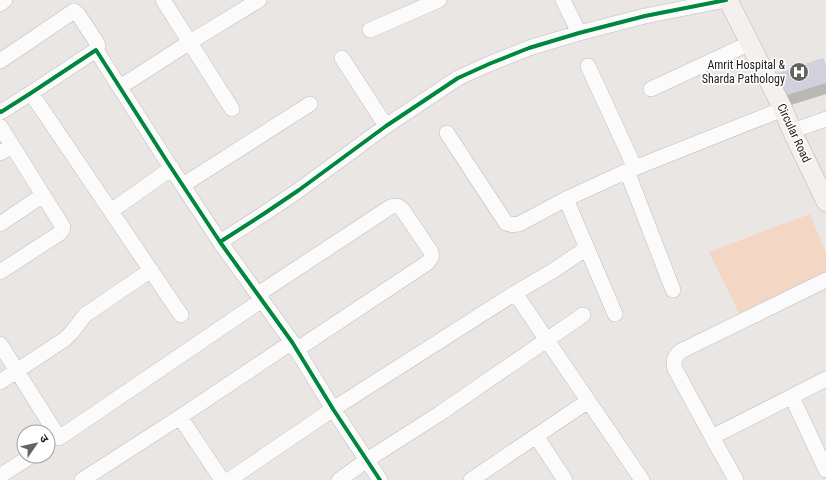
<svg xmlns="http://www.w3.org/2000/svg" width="826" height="480" font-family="'Roboto Condensed','Noto Sans Devanagari',sans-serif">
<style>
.green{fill:#f3d6c4}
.shadow{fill:#0003}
.building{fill:#d1d1de}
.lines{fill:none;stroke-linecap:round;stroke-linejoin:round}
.minor-casing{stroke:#c0bdbb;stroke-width:16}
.major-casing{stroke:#bcb4af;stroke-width:20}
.minor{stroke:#fcfbfb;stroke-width:15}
.major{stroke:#f4f0ed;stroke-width:19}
.cycleway-casing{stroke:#fff;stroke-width:6}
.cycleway{stroke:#00873e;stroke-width:4}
.labels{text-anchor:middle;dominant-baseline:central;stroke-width:3.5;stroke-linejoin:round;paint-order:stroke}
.poi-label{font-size:12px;fill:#1e1b1a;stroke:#fff;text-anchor:end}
.street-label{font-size:12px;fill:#1e1b1a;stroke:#fff}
</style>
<rect width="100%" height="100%" fill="#e9e6e3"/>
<path class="green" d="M810,214L826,253V275L741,317L709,252Z"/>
<path class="shadow" d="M823,59L826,65V94L791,105L785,96Z"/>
<path class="building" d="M823,58L826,66V83L784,96L777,73Z"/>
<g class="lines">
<defs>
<path id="minor" d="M163,0L232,109
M563,0L579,33
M0,4L5,0
M370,30L439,0
M342,58L386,126
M0,61L74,11L78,14L97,43L98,46L96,50
M588,66L635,168
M120,87L190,42L259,0
M651,89L750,43
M31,93L181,315
M0,111L1,112L31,93L96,50L168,163L220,242L292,342L333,409L380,480
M0,126L63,227L62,230L60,233L0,272
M792,131L826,119
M447,133L506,223C511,225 514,225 519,224L566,199L627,171L783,109
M0,153L12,146
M627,171L673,290
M183,185L310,104
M566,199L615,314
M111,211L172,168
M0,224L43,195
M220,242L265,213L299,190L386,126L458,78L489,64L529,48L579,33L645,16L726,0
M515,293L642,480
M258,294L389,208C394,205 397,205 402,209L431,252C432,257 431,259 427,263L296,350
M0,344L59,438L262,300
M0,382L65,339L72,332L85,315L151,270
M792,397L826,470
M180,417L222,480
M536,436L565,480
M712,437L675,369C673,361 674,357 681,351L826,280
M0,476L31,456
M82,480L180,417L292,342
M229,480L333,409L515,293L551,272L587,248
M339,480L367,460L439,414L583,315
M471,480L588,401
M736,480L712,437L826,379"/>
<path id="major" d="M728,0L783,109L792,131L826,202"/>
</defs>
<use href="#minor" class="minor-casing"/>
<use href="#major" class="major-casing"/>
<use href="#minor" class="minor"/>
<use href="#major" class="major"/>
<defs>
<path id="cycleway" d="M0,111L1,112L31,93L96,50L168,163L220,242L292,342L333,409L380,480
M220,242L265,213L299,190L386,126L458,78L489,64L529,48L579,33L645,16L726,0"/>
</defs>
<use href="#cycleway" class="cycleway-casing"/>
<use href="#cycleway" class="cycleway"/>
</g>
<defs>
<symbol id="hospital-disc" viewBox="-11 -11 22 22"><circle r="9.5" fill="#656260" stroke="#fff"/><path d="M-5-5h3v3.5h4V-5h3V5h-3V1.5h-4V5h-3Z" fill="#fff"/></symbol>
</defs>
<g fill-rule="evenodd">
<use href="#hospital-disc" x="788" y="61" width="22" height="22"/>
</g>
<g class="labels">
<g class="poi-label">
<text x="785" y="65">Amrit Hospital &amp;<tspan x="785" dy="14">Sharda Pathology</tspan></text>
</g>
<g class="street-label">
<text transform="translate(794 133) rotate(65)">Circular Road</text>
</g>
</g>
<g transform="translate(36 444) rotate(56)"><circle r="19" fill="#ffffff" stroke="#a5a4a3"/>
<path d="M0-3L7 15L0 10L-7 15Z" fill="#656260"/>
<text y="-6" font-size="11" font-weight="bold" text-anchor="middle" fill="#1e1b1a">उ</text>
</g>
</svg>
